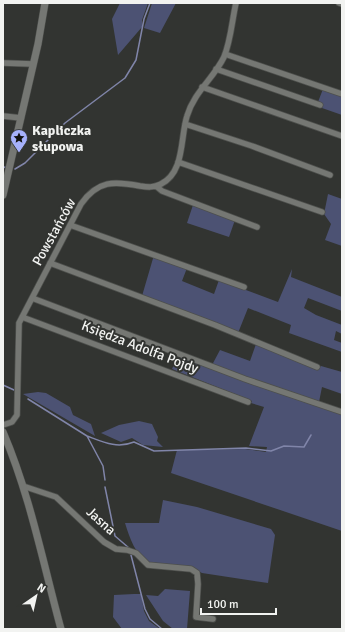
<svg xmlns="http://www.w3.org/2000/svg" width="345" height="632" font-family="Signika,sans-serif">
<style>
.green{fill:#4c5273}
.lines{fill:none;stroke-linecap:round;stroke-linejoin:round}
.stream{stroke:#8085a9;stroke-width:1.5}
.minor-casing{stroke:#4e504d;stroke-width:7}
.tertiary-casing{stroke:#4e504d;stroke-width:8}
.minor{stroke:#757773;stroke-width:5.5}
.tertiary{stroke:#757773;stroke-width:7}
.labels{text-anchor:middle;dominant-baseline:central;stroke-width:4;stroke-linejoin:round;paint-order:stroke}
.poi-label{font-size:14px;font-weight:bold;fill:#f2f3f1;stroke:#323431;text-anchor:start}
.street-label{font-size:14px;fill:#f2f3f1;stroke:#323431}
</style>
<rect width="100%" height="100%" fill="#323431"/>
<path class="green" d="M120,3H148L142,20V27L118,55L112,19Z
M152,3H176L160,33L144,28Z
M323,89L342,95V115L322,108L323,104L318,102Z
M328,194L342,199V246L325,240L331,224L324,214Z
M193,205L235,220L229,237L187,223Z
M154,255L187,268L182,281L214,294L219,280L278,302L292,269L291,277L342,297V311L308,298L304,308L316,315L342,325V334L336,331L334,340L342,343V352L289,333L291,325L248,308L238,333L142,296Z
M256,344L317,369L321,366L342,372V394L322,387L319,402L212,365L220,350L250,361Z
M178,355L342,414V531L171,473L177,450L245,449L266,452L267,447L249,446L264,407L251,403L252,401L172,369Z
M38,392L46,393L70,407L73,415L91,424L95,436L23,394Z
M139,421L152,424L158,437L157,441L163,447L143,445L132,438L121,442L101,433L119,425Z
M163,500L197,507L271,529L275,535L268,583L202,573L193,568L149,564C135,554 130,539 125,523H159Z
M165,589L190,591L187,629H173L163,621L146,595L158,596Z
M134,594H141L144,611L149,621L160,629H122L113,617L114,595Z"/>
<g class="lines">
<path class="stream" d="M3,168L5,167
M15,169L25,163L65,123L125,78L136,60L144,19L150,3
M3,385L14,390
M28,399L87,436L103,466L105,480
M87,436C103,442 117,449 134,442L154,451L246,448L271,451L284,446L304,447L311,435
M105,487L115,536L129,548
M131,555L145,609L150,619L162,629"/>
<defs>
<path id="minor" d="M339,3L342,4
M225,54L342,94
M3,63L33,64
M216,69L320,105
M202,87L342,136
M3,116L21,118
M185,124L252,146L330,175
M178,162L322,212
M156,186L162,191L257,227
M70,225L244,287
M50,263L215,325L317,367
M32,298L245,379L342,412
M22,317L248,402
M3,425L12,422L17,415L19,323L81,204C98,180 114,181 140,186C147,187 154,188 161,184C185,172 180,138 187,116C194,92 214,78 224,57C231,40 232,20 236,3
M23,486L56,497L104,542L116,549L127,550L136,553L148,565L191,569L197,573L198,584L196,617L213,619"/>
<path id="tertiary" d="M3,195L38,44L45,3
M3,432C30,495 43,563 61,629"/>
</defs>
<use href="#minor" class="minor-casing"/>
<use href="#tertiary" class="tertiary-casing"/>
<use href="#minor" class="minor"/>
<use href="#tertiary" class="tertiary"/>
</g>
<defs>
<symbol id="sight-pin" viewBox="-11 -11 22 30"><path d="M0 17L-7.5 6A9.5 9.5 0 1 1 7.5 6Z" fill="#a6b1fc" stroke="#323431"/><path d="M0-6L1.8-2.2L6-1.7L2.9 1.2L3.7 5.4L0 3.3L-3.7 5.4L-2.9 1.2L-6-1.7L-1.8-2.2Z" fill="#111"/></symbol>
</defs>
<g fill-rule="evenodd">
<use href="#sight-pin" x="9" y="128" width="20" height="27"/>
</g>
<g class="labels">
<g class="poi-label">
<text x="32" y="130">Kapliczka<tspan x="32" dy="16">słupowa</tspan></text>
</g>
<g class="street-label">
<text transform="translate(54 232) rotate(-61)">Powstańców</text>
<text transform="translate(140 347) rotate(21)">Księdza Adolfa Pojdy</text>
<text transform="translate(101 521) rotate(42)">Jasna</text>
</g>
</g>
<rect width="345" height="632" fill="none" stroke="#f2f3f1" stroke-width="8"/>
<g transform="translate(36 596) rotate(34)" stroke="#323431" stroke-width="3" paint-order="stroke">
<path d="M0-3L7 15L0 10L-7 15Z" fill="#f2f3f1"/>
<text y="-6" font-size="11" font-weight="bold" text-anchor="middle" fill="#f2f3f1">N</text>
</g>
<path d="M201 608v6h75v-6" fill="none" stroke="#f2f3f1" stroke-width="2"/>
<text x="207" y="608" font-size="12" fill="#f2f3f1" stroke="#323431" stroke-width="3" paint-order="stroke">100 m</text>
</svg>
